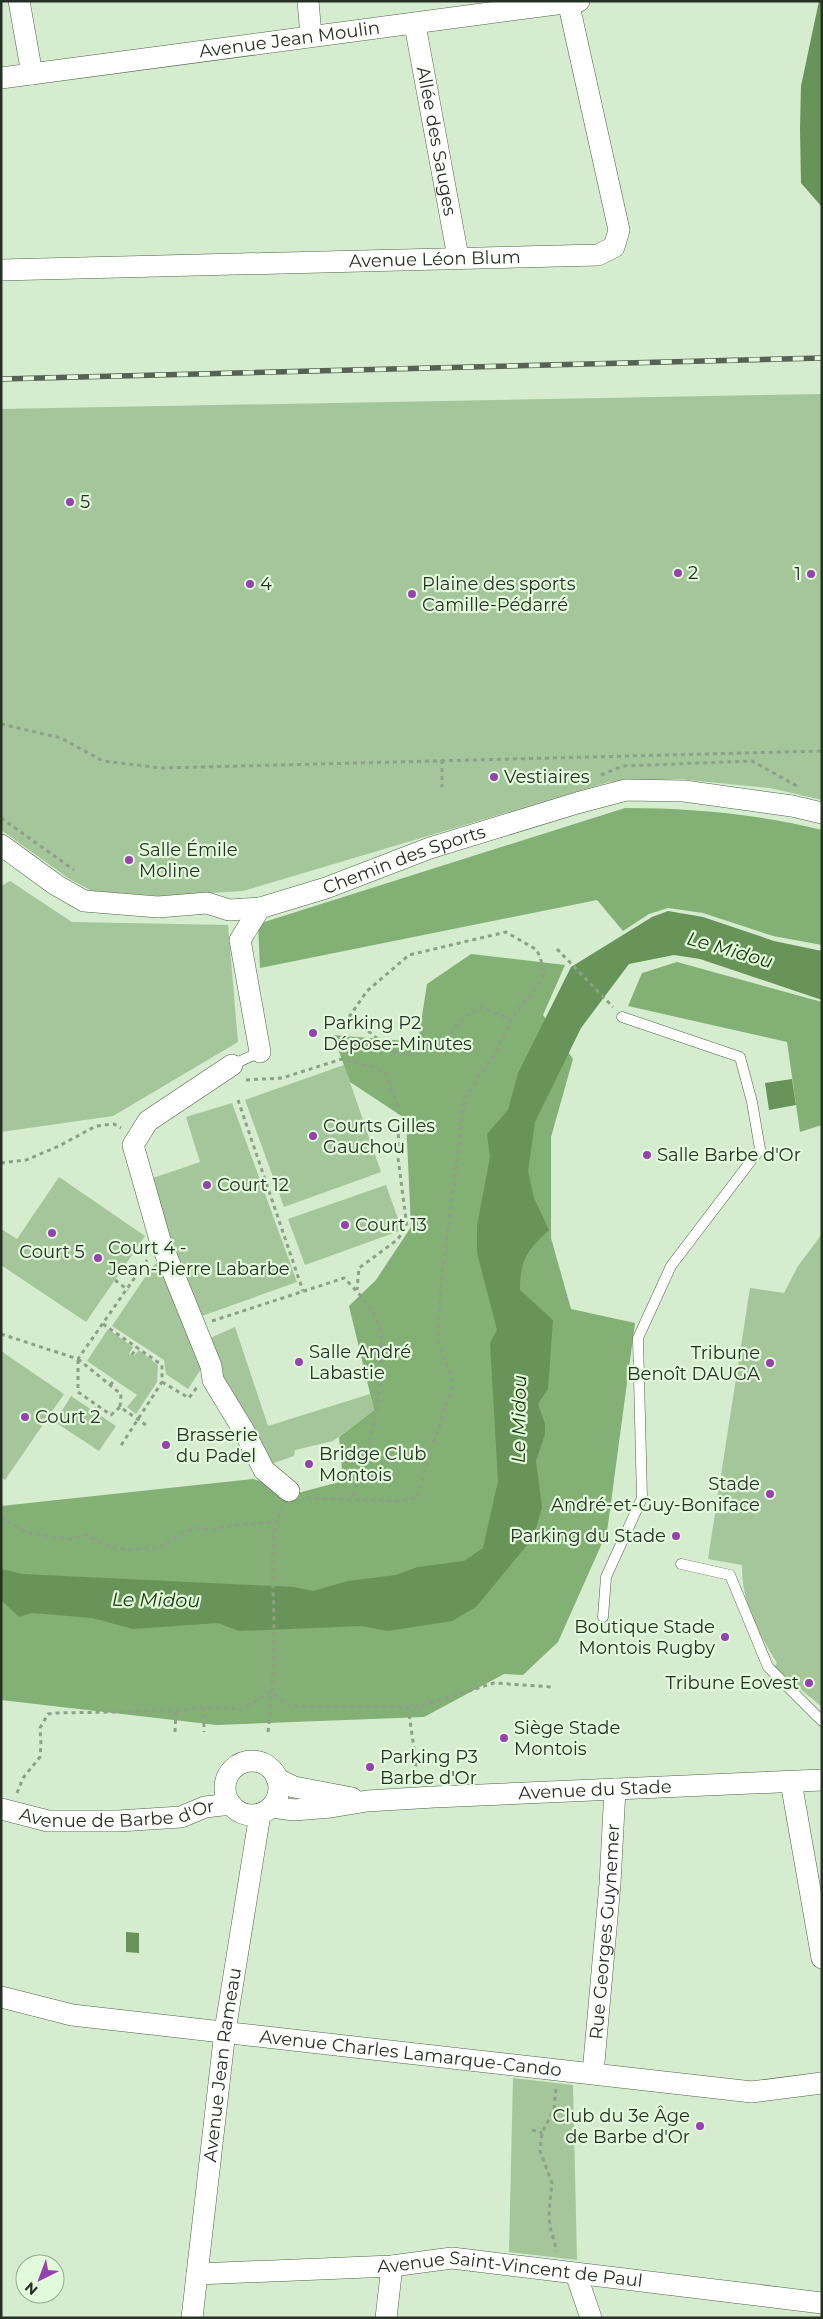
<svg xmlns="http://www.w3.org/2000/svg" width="823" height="2319" font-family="Montserrat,sans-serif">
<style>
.green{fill:#a4c69a}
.forest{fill:#83b074}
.water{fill:#68945a}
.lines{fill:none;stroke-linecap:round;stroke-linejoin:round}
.service-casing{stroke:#4f6249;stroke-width:11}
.minor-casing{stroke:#4f6249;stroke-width:22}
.path{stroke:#8ea089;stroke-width:3;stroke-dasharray:4 4;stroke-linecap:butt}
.service{stroke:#fff;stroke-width:10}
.minor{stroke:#fff;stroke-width:21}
.rail-casing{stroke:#566353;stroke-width:5.5}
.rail{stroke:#e2f9db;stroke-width:4;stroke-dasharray:11;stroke-linecap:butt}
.poi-dot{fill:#9741af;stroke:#e2f9db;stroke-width:2}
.labels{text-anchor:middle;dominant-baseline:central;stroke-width:4.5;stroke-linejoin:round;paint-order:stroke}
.street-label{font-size:18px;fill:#273025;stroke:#e2f9db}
.poi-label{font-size:18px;fill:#273025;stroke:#e2f9db;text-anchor:start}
.water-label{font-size:19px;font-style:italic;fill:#18370d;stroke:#e2f9db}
</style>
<rect width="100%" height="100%" fill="#d5ecce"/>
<path class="green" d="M822,394V800L770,788L679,779L609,782L243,891L159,896L92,891L68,878L1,830V409Z
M10,881L72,922L228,925L238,1042L113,1116L1,1132V886Z
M344,1065L381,1172L284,1207L245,1100Z
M232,1103L297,1282L199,1317L150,1179L200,1162L186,1117Z
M59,1177L145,1236L86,1322L1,1265V1229L17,1239Z
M386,1185L402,1230L305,1265L288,1219Z
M822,1234V1707L774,1667L777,1663C758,1633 741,1601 742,1565L708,1559L750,1288L784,1293L798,1266Z
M158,1262L201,1369L188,1389L166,1374L164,1360L112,1326L152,1267Z
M235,1327L268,1426L370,1394L374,1410L333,1441L295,1450L294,1456L268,1465L220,1375L208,1339Z
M108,1329L133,1347L129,1354L134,1356L139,1350L158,1365L157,1382L136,1414L127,1407L137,1395L87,1361Z
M1,1351L64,1394L5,1480L1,1477Z
M71,1396L116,1426L99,1451L55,1422Z
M513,2078L573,2085L577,2260L509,2252Z"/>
<path class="forest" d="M625,808C692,808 757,814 822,830V945L773,936L703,913L668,908L649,914L623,931L597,900L260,968L258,924Z
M471,954L565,965L543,1015L573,1059L551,1137V1238L571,1309L635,1323L607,1532L558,1642L523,1675L504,1674L424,1717L217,1725L1,1700V1506L253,1479L298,1493L343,1481L339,1437L374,1410L349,1306L376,1280L411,1227L406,1119L350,1082L333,1035L418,1042L427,984Z
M677,962L822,1002V1125L800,1132L787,1042L628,1006L642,973Z"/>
<path class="water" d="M819,1H822V207L801,183L800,129L801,86Z
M668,911L703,917L774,941L822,951V1000L700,959L674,955L629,964L581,1028L535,1122L528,1171L534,1198L549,1230C528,1250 520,1258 520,1290L553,1320L548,1389L538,1404L545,1424V1434L536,1461L542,1507L535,1532L528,1544L476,1607L452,1621L388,1631L361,1626L239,1631L218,1623L133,1629L92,1618L32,1613L19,1617L1,1600V1569L23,1574L294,1587L313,1591L348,1581L396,1575L418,1567L464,1561L483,1548L498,1481L490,1343L497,1330L477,1253V1226L490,1157L487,1134L508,1110L518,1073L571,967L652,917Z
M792,1079L796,1105L769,1110L765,1083Z
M126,1932L139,1933V1953L126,1952Z"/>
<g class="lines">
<defs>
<path id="service" d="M232,1065L260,1052
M681,1564L730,1575L768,1667L822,1721
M603,1617L606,1577L642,1498L638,1338L671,1266L760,1149L752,1102L740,1057L622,1017"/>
<g id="minor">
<path d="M19,1L32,74"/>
<path d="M308,1L311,35"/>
<path id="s1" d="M415,25L458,257"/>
<path id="s2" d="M1,78L579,1"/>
<path id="s3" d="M1,270L598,255L614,247L619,230L568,1"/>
<path id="s4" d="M1,845L56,885L84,901L158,907L207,903L229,910L260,908L326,888L430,848L577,803L626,790L684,791L792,806L822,813"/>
<path d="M260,1052L240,940L260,908"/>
<path d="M232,1065L148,1121L133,1145L160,1240L211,1366L213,1380L244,1431L264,1470L289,1491"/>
<circle cx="252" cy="1788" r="27"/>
<path d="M277,1779L294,1787L352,1798"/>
<path d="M791,1782L822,1958"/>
<path id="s5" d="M272,1807L294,1810L331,1807L367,1801L434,1797L822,1780"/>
<path id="s6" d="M1,1809L48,1821H118L181,1817L205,1807L231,1804"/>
<path id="s7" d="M1,1997L72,2015L752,2092L822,2083"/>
<path id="s8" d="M593,2073L610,1884L615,1789"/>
<path id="s9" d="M197,2274L392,2266L452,2258L822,2303"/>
<path d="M576,2274L591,2318"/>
<path id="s10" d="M192,2318L225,2031L260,1814"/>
<path d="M386,2318L392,2266"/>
</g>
</defs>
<use href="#service" class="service-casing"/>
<use href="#minor" class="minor-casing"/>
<path class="path" d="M1,724L61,738L103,761L162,768L822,751
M442,760V787
M601,775L623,766L752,761L797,786
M1,818L74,870
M557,949L613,1007
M246,1080L282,1078L342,1059L379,1069L386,1075L399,1110L398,1158L407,1227L397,1240L359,1268L357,1290
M238,1100L303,1291
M1,1163L26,1160L59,1146L96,1126L114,1124L121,1128
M115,1280L128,1290
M212,1321L344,1278C358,1292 373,1308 379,1327C383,1339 381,1353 381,1365C379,1414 368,1454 351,1499
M103,1324L162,1365V1382L120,1447
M1,1334L78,1359L147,1260
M132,1355L137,1347
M78,1359L121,1394L120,1407L146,1425
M78,1360V1392L111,1415L120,1407
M162,1382L189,1398L197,1387
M110,1385L115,1380
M94,1411L98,1406
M307,1498L396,1501L417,1498L429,1454L441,1423L453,1383L438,1341L441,1283L465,1097L496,1052L515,1013L539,984L545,971L537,950L506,932L409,955L367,991L347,1020L360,1024L391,1050L409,1055L438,1047L465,1017L481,1007L512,1020
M1,1517L27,1533L69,1539L85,1535L111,1547L127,1550L158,1548L182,1533L197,1528L213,1529L242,1524L277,1522
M204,1707V1732
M408,1707L416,1762L415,1780
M175,1732L176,1711
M268,1732C272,1694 274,1658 274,1621C274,1586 267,1541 282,1508
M525,1752L543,1750
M17,1793L23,1778L40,1757L41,1745L40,1728L48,1714L54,1713L176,1711L204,1707L240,1709L271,1692L286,1704L300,1707H417L494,1683L552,1687
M556,2089L554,2109L542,2133L540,2151L552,2183L549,2211L550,2227L557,2251
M532,2130L542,2133"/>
<use href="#service" class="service"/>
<use href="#minor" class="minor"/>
<defs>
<path id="rail" d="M1,379L822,358"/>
</defs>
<use href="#rail" class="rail-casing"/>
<use href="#rail" class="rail"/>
</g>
<g class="poi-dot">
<circle cx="70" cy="502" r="5"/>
<circle cx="678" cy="573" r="5"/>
<circle cx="811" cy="574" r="5"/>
<circle cx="250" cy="584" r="5"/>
<circle cx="412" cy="594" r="5"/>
<circle cx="494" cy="777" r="5"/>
<circle cx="129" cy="860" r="5"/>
<circle cx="313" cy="1033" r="5"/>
<circle cx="313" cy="1136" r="5"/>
<circle cx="647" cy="1155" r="5"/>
<circle cx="207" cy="1185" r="5"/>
<circle cx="345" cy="1225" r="5"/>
<circle cx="52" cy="1233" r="5"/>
<circle cx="98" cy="1258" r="5"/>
<circle cx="299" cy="1362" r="5"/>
<circle cx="770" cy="1363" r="5"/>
<circle cx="25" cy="1417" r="5"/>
<circle cx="166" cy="1445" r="5"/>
<circle cx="309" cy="1464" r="5"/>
<circle cx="770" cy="1494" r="5"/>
<circle cx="676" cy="1536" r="5"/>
<circle cx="725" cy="1637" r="5"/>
<circle cx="809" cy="1683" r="5"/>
<circle cx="504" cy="1738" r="5"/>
<circle cx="370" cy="1767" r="5"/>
<circle cx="700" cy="2126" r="5"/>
</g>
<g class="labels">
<g class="street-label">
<text stroke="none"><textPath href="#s2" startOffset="291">Avenue Jean Moulin</textPath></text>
<text stroke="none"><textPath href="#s1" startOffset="118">Allée des Sauges</textPath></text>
<text stroke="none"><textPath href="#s3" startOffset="434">Avenue Léon Blum</textPath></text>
<text stroke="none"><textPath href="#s4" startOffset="430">Chemin des Sports</textPath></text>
<text stroke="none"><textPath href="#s5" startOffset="324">Avenue du Stade</textPath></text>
<text stroke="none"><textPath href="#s6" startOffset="118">Avenue de Barbe d'Or</textPath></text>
<text stroke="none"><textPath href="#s8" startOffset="142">Rue Georges Guynemer</textPath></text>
<text stroke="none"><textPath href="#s7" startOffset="414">Avenue Charles Lamarque-Cando</textPath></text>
<text stroke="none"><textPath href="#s10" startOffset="255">Avenue Jean Rameau</textPath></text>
<text stroke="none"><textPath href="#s9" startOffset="314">Avenue Saint-Vincent de Paul</textPath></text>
</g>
<g class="poi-label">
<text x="80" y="502">5</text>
<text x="688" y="573">2</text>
<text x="801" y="574" text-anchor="end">1</text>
<text x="260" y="584">4</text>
<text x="422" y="584">Plaine des sports<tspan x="422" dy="21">Camille-Pédarré</tspan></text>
<text x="504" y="777">Vestiaires</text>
<text x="139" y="850">Salle Émile<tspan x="139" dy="21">Moline</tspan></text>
<text x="323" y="1023">Parking P2<tspan x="323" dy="21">Dépose-Minutes</tspan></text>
<text x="323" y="1126">Courts Gilles<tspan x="323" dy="21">Gauchou</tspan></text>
<text x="657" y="1155">Salle Barbe d'Or</text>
<text x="217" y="1185">Court 12</text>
<text x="355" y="1225">Court 13</text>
<text x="108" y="1248">Court 4 -<tspan x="108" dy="21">Jean-Pierre Labarbe</tspan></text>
<text x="52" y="1252" text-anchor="middle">Court 5</text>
<text x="309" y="1352">Salle André<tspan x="309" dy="21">Labastie</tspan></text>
<text x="760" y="1353" text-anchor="end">Tribune<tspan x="760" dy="21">Benoît DAUGA</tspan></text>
<text x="35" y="1417">Court 2</text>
<text x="176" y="1435">Brasserie<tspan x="176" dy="21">du Padel</tspan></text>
<text x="319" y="1454">Bridge Club<tspan x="319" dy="21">Montois</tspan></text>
<text x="760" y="1484" text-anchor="end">Stade<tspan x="760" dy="21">André-et-Guy-Boniface</tspan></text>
<text x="666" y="1536" text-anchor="end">Parking du Stade</text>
<text x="715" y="1627" text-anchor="end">Boutique Stade<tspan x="715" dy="21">Montois Rugby</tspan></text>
<text x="799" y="1683" text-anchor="end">Tribune Eovest</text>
<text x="514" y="1728">Siège Stade<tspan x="514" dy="21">Montois</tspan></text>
<text x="380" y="1757">Parking P3<tspan x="380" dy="21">Barbe d'Or</tspan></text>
<text x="690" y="2116" text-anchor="end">Club du 3e Âge<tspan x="690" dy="21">de Barbe d'Or</tspan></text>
</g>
<g class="water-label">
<text transform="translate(730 950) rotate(16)">Le Midou</text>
<text transform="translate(519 1419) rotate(-89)">Le Midou</text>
<text transform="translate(156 1600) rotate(1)">Le Midou</text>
</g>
</g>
<rect width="823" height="2319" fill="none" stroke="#273025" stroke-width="5"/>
<g transform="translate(40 2279) rotate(222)"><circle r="24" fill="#e2f9db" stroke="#97a992"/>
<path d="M0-4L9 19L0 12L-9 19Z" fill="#9741af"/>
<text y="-8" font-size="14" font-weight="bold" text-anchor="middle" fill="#273025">N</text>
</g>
</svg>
